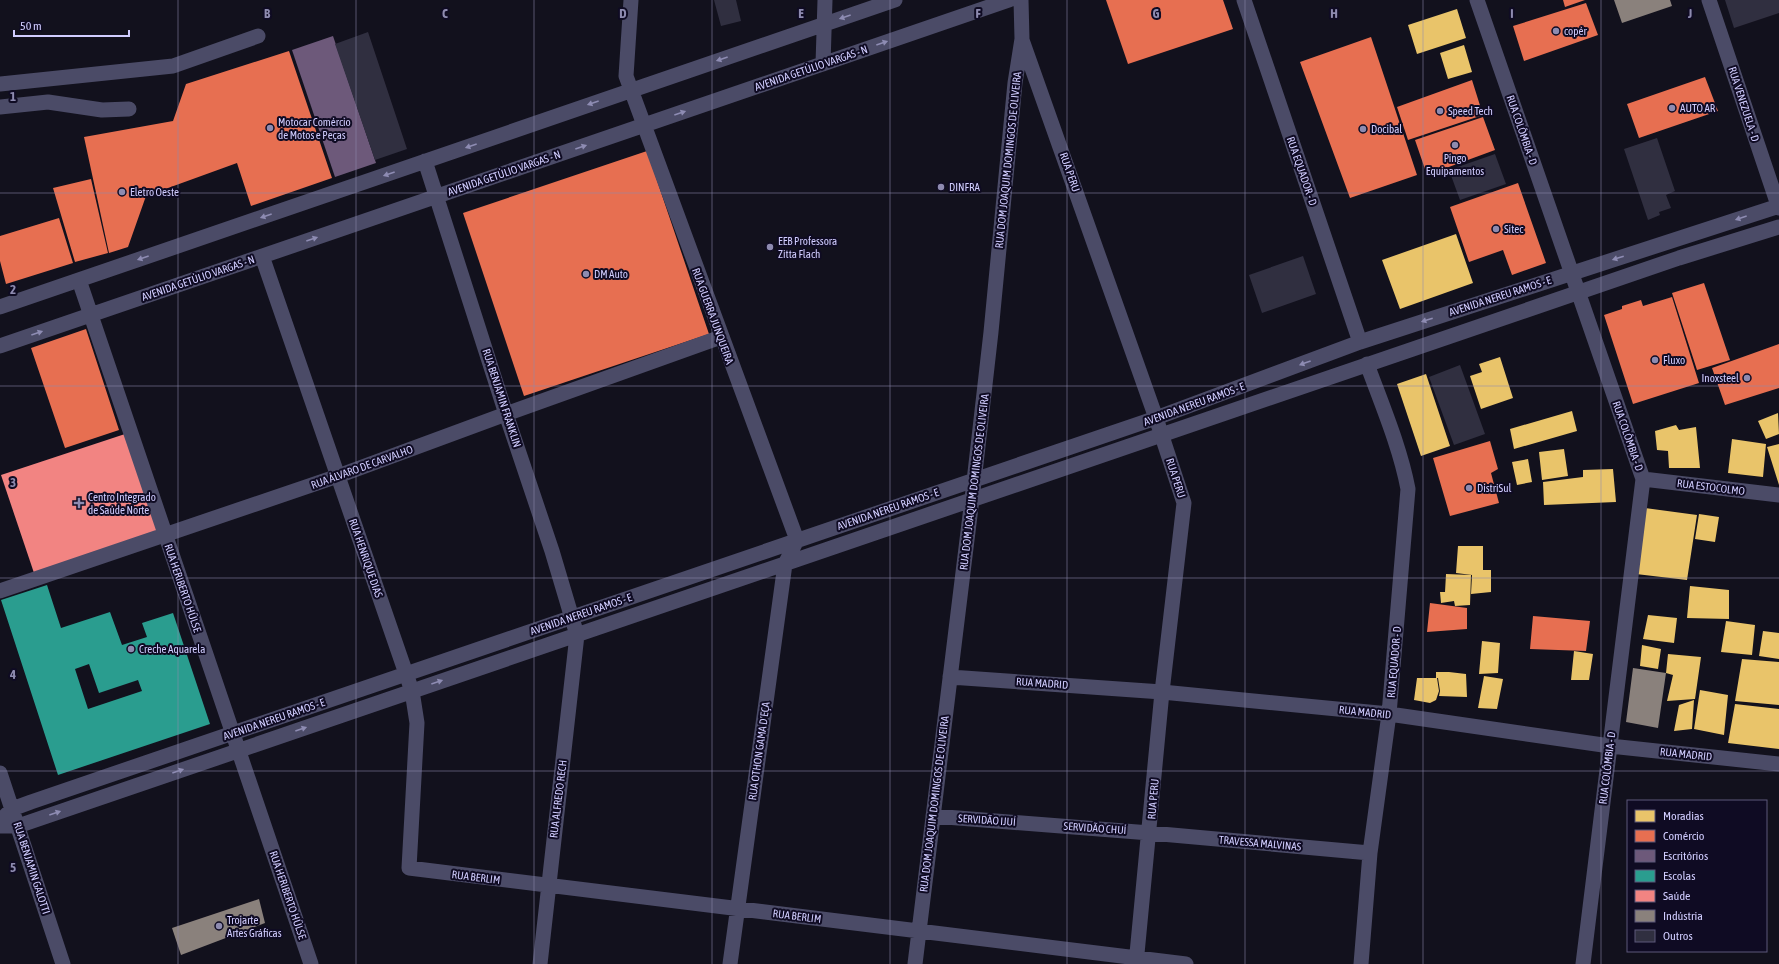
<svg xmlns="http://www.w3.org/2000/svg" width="1779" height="964" font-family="'Asap Condensed',sans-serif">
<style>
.homes{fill:#e9c46a}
.shops{fill:#e76f51}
.offices{fill:#6d597a}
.schools{fill:#2a9d8f;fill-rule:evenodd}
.health{fill:#f28482}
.industry{fill:#8a817c}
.building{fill:#302f40}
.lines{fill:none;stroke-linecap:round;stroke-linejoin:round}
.minor{stroke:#4b4b67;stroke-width:15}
.oneway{fill:#8e8cb3}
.grid{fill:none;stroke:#8e8bb0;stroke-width:1;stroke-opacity:0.55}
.poi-dot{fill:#8e8bb0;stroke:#0f0b23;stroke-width:1.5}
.labels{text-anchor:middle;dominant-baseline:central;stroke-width:4;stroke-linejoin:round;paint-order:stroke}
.poi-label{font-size:11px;fill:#d1cdff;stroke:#0f0b23;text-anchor:start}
.street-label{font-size:11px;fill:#d1cdff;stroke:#0f0b23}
.grid-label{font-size:13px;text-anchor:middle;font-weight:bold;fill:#8e8bb0;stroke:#0f0b23;stroke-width:4;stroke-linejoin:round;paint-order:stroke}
</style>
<rect width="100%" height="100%" fill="#12111d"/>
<path class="homes" d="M1457,9L1466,38L1417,54L1408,25Z
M1464,45L1472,72L1448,79L1440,53Z
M1456,234L1473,283L1400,309L1382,260Z
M1500,357L1513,398L1481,409L1470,376L1482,372L1479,364Z
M1426,374L1450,446L1421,456L1397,384Z
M1572,411L1577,431L1514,449L1510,429Z
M1778,413L1779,434L1766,439L1758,421Z
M1676,425L1679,430L1696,427L1700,468H1669L1668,451L1657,450L1655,431Z
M1732,439L1766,444L1763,477L1728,473Z
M1779,444V485L1767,447Z
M1564,449L1568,476L1542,480L1539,452Z
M1528,459L1532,482L1517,485L1512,462Z
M1613,469L1616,502L1544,505L1543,482L1583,477V470Z
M1645,508L1697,515L1687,580L1636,574Z
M1699,514L1719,517L1715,542L1695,539Z
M1458,546H1483V570H1491V592L1471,594L1472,575L1456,573Z
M1446,574L1471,575L1470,605L1455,606L1454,601L1441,603L1440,592H1445Z
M1690,586L1729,590V619L1687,618Z
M1648,615L1677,618L1674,643L1643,639Z
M1726,621L1755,625L1752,655L1721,652Z
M1763,631L1779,633V659L1759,656Z
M1482,641L1500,643L1498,673L1479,674Z
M1642,645L1661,649L1658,669L1640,666Z
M1574,651L1593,654L1589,680H1571Z
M1668,654L1701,657L1695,699L1667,701L1673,675L1666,673Z
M1742,659L1779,662V705L1735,701Z
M1436,672H1449L1466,674L1467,697L1439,696L1440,691L1438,678H1440H1436Z
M1484,676L1503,679L1497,709L1478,708Z
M1417,678H1437L1439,691L1436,700L1430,703L1414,700Z
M1700,690L1728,695L1724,735L1694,729Z
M1694,700L1692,729L1674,731L1679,705Z
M1735,704L1779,709V749L1728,743Z"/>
<path class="shops" d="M1106,0H1223L1233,29L1128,64Z
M1563,0H1585L1565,7Z
M1586,3L1598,35L1524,61L1513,26Z
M1371,37L1417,175L1350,198L1300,62Z
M289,51L332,178L251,206L237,163L146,196L128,247L109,253L84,137L173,121L186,84Z
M1705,77L1718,111L1639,138L1627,104Z
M1472,80L1483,115L1408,140L1397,107Z
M1483,117L1495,150L1427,175L1415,140Z
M647,151L709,334L524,396L463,213Z
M91,179L108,253L75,262L53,188Z
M1518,183L1546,263L1512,275L1503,250L1469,262L1450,207Z
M59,218L73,263L6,284L0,261V236Z
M1704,283L1730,360L1697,370L1672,293Z
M1672,297L1699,383L1633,404L1604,315L1622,309V306L1641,300L1643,306Z
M86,329L119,430L65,448L31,348Z
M1779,344V388L1725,405L1712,368Z
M1490,441L1498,469L1491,473L1499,503L1450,516L1433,458Z
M1430,603L1467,608V629L1427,632Z
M1533,616L1590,621L1586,651L1530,649Z"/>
<path class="offices" d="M333,36L376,163L335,177L292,50Z"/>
<path class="schools" d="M47,585L61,628L110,612L122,645L147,637L142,623L173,613L210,724L58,775L1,600ZM89,664L99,693L138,680L142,691L88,709L75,669Z"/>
<path class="health" d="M125,434L158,531L34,573L1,475Z"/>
<path class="industry" d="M1614,0H1670L1672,6L1622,23Z
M1633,668L1666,673L1658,728L1626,722Z
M259,899L265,923L181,955L172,928Z"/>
<path class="building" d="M714,0H736L741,21L721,26Z
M1725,0H1779V13L1734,28Z
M368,32L407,149L375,160L335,44Z
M1657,138L1675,191L1666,195L1671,208L1659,212L1660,215L1648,220L1624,149Z
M1495,154L1506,184L1460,200L1449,170Z
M1303,256L1316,294L1262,313L1249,275Z
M1460,365L1485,434L1454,445L1429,377Z"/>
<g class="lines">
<path class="minor" d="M631,0L626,76L797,540L785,564L730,964
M1244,0L1360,342
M1477,0L1643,479L1583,964
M1709,0L1779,208
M1022,40L1156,418L1184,503L1162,692L1136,964
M823,64L825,0
M0,84L173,66L258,36
M0,107L48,102L102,110L129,109
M425,161L506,414L552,551L577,635L540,964
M262,256L412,691L417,723L409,868L1186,964
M79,280L311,964
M0,307L895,0
M0,346L1009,0
M1643,479L1779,495
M0,591L338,476L506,414L721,337
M950,677L1162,692L1389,714L1610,746L1779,764
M0,773L63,964
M933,816L1150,833L1370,853
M0,821L12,809L31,802L1156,418L1360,342L1779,206
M0,826H18L1679,258L1779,227
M915,964L972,499L991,332L1015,83L1022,39L1021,0
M1361,964L1370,853L1389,714L1408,489C1400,447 1382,405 1367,364"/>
</g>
<defs><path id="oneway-solid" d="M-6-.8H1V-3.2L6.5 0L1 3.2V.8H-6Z"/></defs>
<g class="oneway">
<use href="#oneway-solid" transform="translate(845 17) rotate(161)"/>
<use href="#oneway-solid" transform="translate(882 43) rotate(-19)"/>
<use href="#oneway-solid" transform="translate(722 59) rotate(161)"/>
<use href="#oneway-solid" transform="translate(593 103) rotate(161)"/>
<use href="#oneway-solid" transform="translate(680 113) rotate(-19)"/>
<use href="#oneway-solid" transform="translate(471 146) rotate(161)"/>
<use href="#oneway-solid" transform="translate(581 147) rotate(-19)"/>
<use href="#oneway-solid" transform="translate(389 174) rotate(161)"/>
<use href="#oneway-solid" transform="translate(266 216) rotate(161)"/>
<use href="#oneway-solid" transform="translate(1741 218) rotate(161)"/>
<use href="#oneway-solid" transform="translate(312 239) rotate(-19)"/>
<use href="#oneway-solid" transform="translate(143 258) rotate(161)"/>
<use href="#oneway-solid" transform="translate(1618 258) rotate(163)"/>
<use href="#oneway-solid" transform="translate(1427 320) rotate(162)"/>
<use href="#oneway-solid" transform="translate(37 333) rotate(-19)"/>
<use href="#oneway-solid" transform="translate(1305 363) rotate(160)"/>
<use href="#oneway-solid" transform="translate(437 682) rotate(-19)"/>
<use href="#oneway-solid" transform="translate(301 729) rotate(-19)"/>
<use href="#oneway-solid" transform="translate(178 771) rotate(-19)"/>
<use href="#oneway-solid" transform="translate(55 813) rotate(-19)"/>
</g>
<path class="grid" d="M178,0V964M356,0V964M534,0V964M712,0V964M890,0V964M1067,0V964M1245,0V964M1423,0V964M1601,0V964M0,193H1779M0,386H1779M0,578H1779M0,771H1779"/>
<g class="poi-dot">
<circle cx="1556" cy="31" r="4"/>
<circle cx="1672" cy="108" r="4"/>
<circle cx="1440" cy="111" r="4"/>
<circle cx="270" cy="128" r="4"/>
<circle cx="1363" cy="129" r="4"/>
<circle cx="1455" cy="145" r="4"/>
<circle cx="941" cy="187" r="4"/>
<circle cx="122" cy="192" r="4"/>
<circle cx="1496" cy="229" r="4"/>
<circle cx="770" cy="247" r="4"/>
<circle cx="586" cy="274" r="4"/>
<circle cx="1655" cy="360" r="4"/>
<circle cx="1747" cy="378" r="4"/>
<circle cx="1469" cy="488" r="4"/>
<path d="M77 497h4v4h4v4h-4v4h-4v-4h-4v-4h4z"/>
<circle cx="131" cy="649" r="4"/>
<circle cx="219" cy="926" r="4"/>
</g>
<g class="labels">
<g class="poi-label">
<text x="1564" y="31">copér</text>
<text x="1680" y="108">AUTO AR</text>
<text x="1448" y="111">Speed Tech</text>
<text x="278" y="122">Motocar Comércio<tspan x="278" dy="13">de Motos e Peças</tspan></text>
<text x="1371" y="129">Docibal</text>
<text x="1455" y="158" text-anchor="middle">Pingo<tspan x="1455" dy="13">Equipamentos</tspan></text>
<text x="949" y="187">DINFRA</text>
<text x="130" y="192">Eletro Oeste</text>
<text x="1504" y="229">Sitec</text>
<text x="778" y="241">EEB Professora<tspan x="778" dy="13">Zitta Flach</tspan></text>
<text x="594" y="274">DM Auto</text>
<text x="1663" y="360">Fluxo</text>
<text x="1739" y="378" text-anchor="end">Inoxsteel</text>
<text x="1477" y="488">DistriSul</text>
<text x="88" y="497">Centro Integrado<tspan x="88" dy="13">de Saúde Norte</tspan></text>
<text x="139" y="649">Creche Aquarela</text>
<text x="227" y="920">Trojarte<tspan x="227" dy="13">Artes Gráficas</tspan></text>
</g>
<g class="street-label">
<text transform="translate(811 68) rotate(-19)">AVENIDA GETÚLIO VARGAS - N</text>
<text transform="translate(1744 104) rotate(72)">RUA VENEZUELA - D</text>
<text transform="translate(1522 130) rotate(71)">RUA COLÔMBIA - D</text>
<text transform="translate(1008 160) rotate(-84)">RUA DOM JOAQUIM DOMINGOS DE OLIVEIRA</text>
<text transform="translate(1302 171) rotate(71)">RUA EQUADOR - D</text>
<text transform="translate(1070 172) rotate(71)">RUA PERU</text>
<text transform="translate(504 173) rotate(-19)">AVENIDA GETÚLIO VARGAS - N</text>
<text transform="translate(198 278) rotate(-19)">AVENIDA GETÚLIO VARGAS - N</text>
<text transform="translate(1500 296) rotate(-18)">AVENIDA NEREU RAMOS - E</text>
<text transform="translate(713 316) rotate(70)">RUA GUERRA JUNQUEIRA</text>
<text transform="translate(502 398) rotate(72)">RUA BENJAMIN FRANKLIN</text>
<text transform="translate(1194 404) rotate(-20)">AVENIDA NEREU RAMOS - E</text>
<text transform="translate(1628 436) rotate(71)">RUA COLÔMBIA - D</text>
<text transform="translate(362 467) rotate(-20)">RUA ÁLVARO DE CARVALHO</text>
<text transform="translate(1176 478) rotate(72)">RUA PERU</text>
<text transform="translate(974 482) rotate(-83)">RUA DOM JOAQUIM DOMINGOS DE OLIVEIRA</text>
<text transform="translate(1711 487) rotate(7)">RUA ESTOCOLMO</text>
<text transform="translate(888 509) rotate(-19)">AVENIDA NEREU RAMOS - E</text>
<text transform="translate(366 558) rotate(71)">RUA HENRIQUE DIAS</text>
<text transform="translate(183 588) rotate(71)">RUA HERIBERTO HÜLSE</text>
<text transform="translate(581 614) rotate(-19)">AVENIDA NEREU RAMOS - E</text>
<text transform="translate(1394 662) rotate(-85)">RUA EQUADOR - D</text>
<text transform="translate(1042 683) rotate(4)">RUA MADRID</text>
<text transform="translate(1365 712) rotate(6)">RUA MADRID</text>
<text transform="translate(274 719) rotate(-19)">AVENIDA NEREU RAMOS - E</text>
<text transform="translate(759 751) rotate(-82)">RUA OTHON GAMA D'EÇA</text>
<text transform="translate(1686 754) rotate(6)">RUA MADRID</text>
<text transform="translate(1607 768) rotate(-83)">RUA COLÔMBIA - D</text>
<text transform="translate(558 799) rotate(-83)">RUA ALFREDO RECH</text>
<text transform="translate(1153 799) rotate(-85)">RUA PERU</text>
<text transform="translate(934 804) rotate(-83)">RUA DOM JOAQUIM DOMINGOS DE OLIVEIRA</text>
<text transform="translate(987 820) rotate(4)">SERVIDÃO IJUÍ</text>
<text transform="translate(1095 828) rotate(4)">SERVIDÃO CHUÍ</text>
<text transform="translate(1260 843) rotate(5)">TRAVESSA MALVINAS</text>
<text transform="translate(32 868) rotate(72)">RUA BENJAMIN GALOTTI</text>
<text transform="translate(476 877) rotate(7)">RUA BERLIM</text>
<text transform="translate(288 895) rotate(71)">RUA HERIBERTO HÜLSE</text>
<text transform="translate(797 916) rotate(7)">RUA BERLIM</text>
</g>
</g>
<g class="grid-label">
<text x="267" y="18">B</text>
<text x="445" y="18">C</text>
<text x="623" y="18">D</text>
<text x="801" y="18">E</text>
<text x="978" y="18">F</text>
<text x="1156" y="18">G</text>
<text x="1334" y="18">H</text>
<text x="1512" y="18">I</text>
<text x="1690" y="18">J</text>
<text x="13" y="101">1</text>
<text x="13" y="294">2</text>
<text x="13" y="487">3</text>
<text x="13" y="679">4</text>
<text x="13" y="872">5</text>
</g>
<rect x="1627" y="800" width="140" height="152" fill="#0f0b23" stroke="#5d597b"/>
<rect x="1635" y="810" width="20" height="12" fill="#e9c46a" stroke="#5d597b"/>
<text x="1663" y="820" font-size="12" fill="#d1cdff">Moradias</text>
<rect x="1635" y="830" width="20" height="12" fill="#e76f51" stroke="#5d597b"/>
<text x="1663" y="840" font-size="12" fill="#d1cdff">Comércio</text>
<rect x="1635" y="850" width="20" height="12" fill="#6d597a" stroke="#5d597b"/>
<text x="1663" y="860" font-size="12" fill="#d1cdff">Escritórios</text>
<rect x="1635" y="870" width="20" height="12" fill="#2a9d8f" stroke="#5d597b"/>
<text x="1663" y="880" font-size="12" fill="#d1cdff">Escolas</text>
<rect x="1635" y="890" width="20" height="12" fill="#f28482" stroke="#5d597b"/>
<text x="1663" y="900" font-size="12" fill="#d1cdff">Saúde</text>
<rect x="1635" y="910" width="20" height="12" fill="#8a817c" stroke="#5d597b"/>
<text x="1663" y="920" font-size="12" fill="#d1cdff">Indústria</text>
<rect x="1635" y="930" width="20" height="12" fill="#302f40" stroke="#5d597b"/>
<text x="1663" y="940" font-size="12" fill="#d1cdff">Outros</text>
<path d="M14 30v6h115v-6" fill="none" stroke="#d1cdff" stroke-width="2"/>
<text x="20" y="30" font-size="12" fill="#d1cdff" stroke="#0f0b23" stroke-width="3" paint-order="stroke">50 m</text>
</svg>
